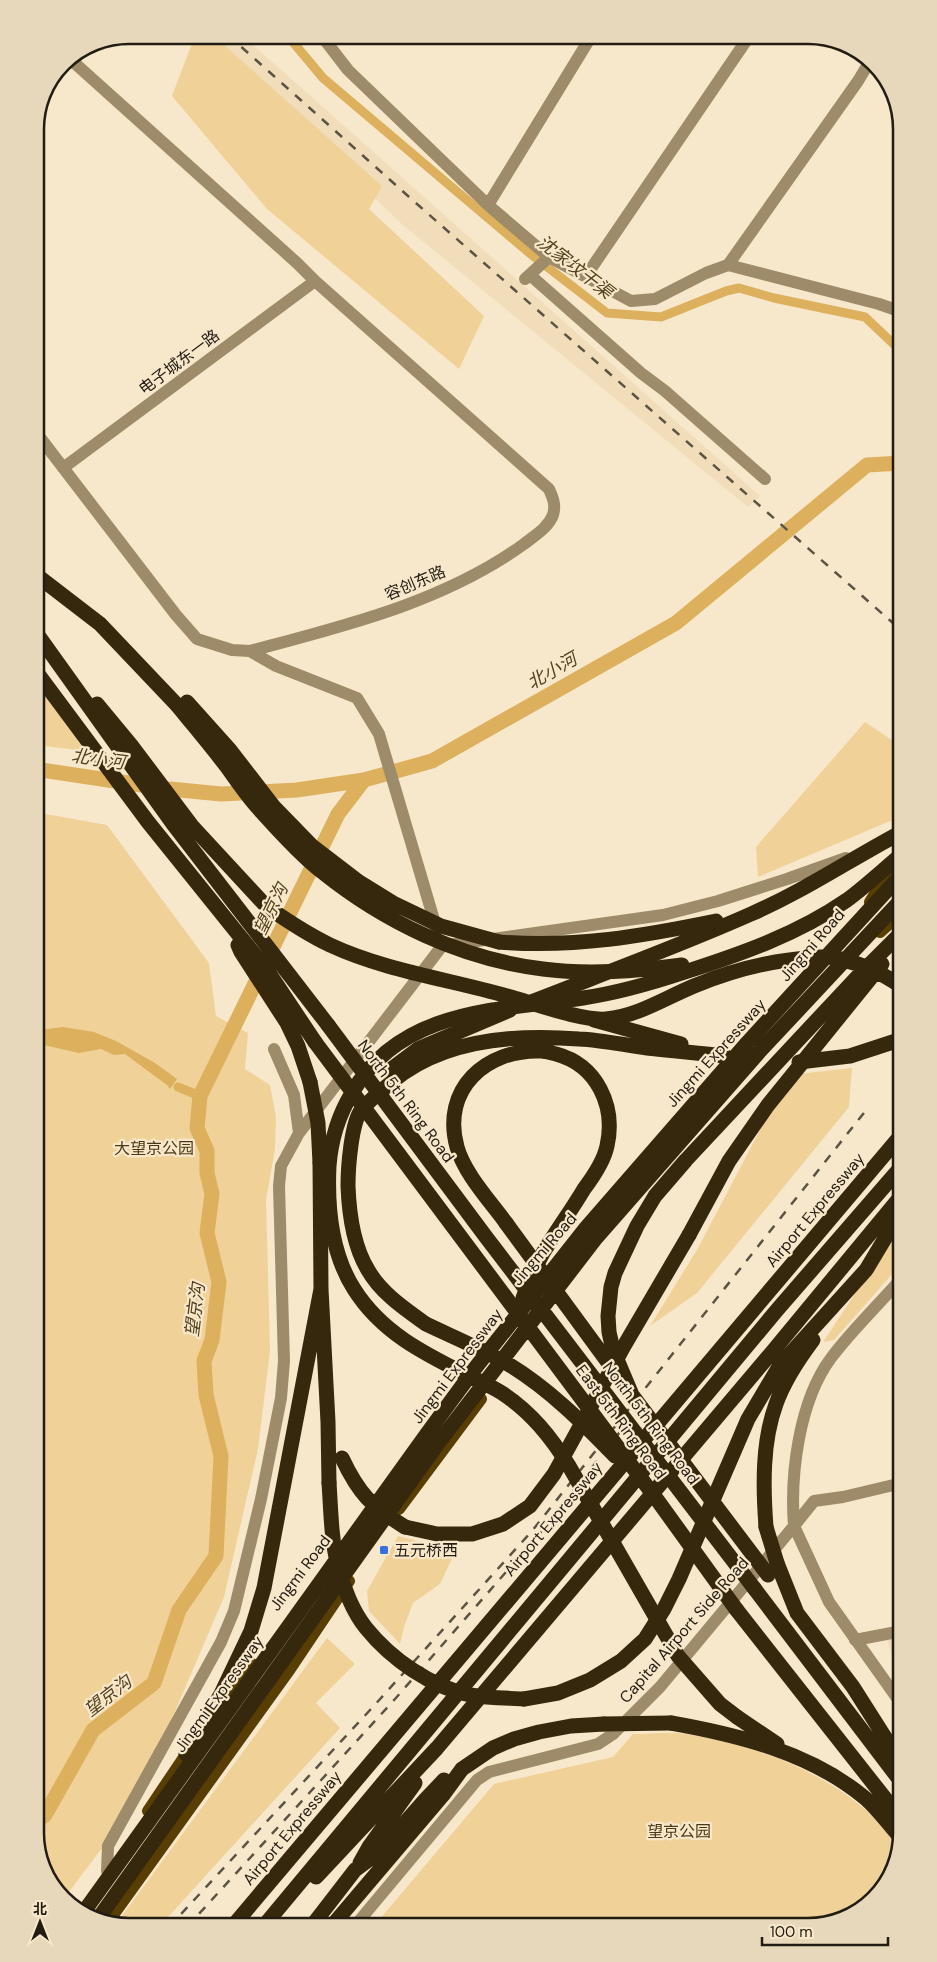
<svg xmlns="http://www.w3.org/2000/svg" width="937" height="1962" font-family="'DM Sans','Noto Sans SC',sans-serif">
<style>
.built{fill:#f1ddba}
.green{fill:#f0d198}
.water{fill:#dcb05d}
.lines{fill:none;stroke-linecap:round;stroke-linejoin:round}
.canal{stroke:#dcb05d;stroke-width:9}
.river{stroke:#dcb05d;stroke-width:15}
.minor{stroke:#9d8b6a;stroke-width:12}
.major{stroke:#583e03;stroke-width:12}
.highway{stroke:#36280d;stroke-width:15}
.rail{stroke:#5b5344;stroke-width:2.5;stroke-dasharray:9 9;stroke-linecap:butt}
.highway-bridge{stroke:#36280d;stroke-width:15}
.poi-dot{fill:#386fdf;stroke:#f8e8cb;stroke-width:2}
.labels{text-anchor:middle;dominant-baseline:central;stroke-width:4.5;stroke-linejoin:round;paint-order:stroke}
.street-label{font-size:16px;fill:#221c12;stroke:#f8e8cb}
.park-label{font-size:16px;fill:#4b3915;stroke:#f8e8cb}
.poi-label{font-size:16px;fill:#221c12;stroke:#f8e8cb;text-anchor:start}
.water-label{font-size:18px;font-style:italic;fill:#54411d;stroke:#f8e8cb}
.rim{fill:none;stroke:#221c12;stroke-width:2.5}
</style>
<rect width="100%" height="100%" fill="#f8e8cb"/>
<path class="built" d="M201,35H242L760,496L748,507L404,226Z
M902,1638V1680L897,1673L887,1640Z"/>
<path class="green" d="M191,35H213L382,186L369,209L484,316L459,369L267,209L172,96L194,38Z
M35,682L87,751L35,745Z
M865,722L902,747V816L758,877L756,847Z
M35,812L107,825L209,963L216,1016L248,1033L245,1069L270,1085L276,1117L275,1149L266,1200L270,1351L258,1449L224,1597L144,1784L109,1839L65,1897L42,1869L35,1833Z
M852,1068L849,1107L697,1293L650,1326L697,1250L789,1075Z
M902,1223V1263L834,1340L823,1342Z
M398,1536L456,1550L440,1584L413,1603L404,1627L400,1644L369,1611L367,1591Z
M327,1638L355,1664L316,1703L340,1728L159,1927H123L116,1924Z
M633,1734C650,1734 670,1731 686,1734C749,1744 812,1766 861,1806C875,1817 887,1831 899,1844L886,1886L844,1920L808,1927H373L494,1784L613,1757Z"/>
<path class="water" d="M63,1027L94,1032L116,1041L155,1063L177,1079L170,1089L167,1085L125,1054L114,1055L101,1049L79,1053L35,1043V1028L39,1030Z"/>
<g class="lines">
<path class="canal" d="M287,35L323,78L533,256L607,313L661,317L726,291L739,288L774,298L865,317L902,352
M178,1087L200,1096"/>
<path class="river" d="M35,769L155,787
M170,789L221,794L297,790L364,780L432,761L676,623L867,465L902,463
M35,1822L45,1815L93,1730L154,1683L179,1610L216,1556L221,1456L206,1395L204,1361L212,1340L219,1282L207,1233L212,1194L207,1173V1151L197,1128L200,1096L338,814L364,780"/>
<path class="minor" d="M321,35L348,70L488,205
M592,35L488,205L549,257L631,301L655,299L706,273L728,265L879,304L902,312
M728,265L858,81L870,61
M530,275L641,373L665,391L765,479
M586,276L750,35
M525,279L549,257
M35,431L176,615L197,639L232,650L250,651C344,626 444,602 524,544C534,536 548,528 553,515C556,505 553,498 549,489L315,281L297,263L69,58
M63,468L315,281
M250,651L276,666L357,698L379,734L437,930
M274,1049L294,1095L299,1133
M855,1640L902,1631
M902,1705L829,1602L794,1526L814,1501L843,1497L902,1483
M107,1871L108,1846L221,1642L234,1611L261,1499L281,1398L284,1361L279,1186L281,1166L299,1133L442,946L663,915L718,901L787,879L846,858
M354,1927L477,1780L489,1772L598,1744L613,1734L660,1687L794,1526C790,1474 799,1401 831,1358C851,1331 880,1303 902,1278"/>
<path class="major" d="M870,902L893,866
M880,932L902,912
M399,1509L481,1399
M217,1713L252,1664
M148,1811L191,1747
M108,1922L290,1669L349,1581"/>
<path class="highway" d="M35,574L100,624L177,705
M35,631L173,824L328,1025
M35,670L148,822L267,970L315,1042
M97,704L131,745L192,826L266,906
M499,942C575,948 643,936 716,921
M238,945L241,952L287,1023L298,1046L310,1082
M531,1002C605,973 679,946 751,914C804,891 851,859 902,832
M594,1020L681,1044
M799,1062L850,1056L902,1039
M390,1070L418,1049L510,1010
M320,1163L321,1289L328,1422L329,1483
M506,1223C490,1201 464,1173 457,1147C441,1089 486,1049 541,1051C546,1051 551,1053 556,1054C597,1065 616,1106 607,1146C604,1161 593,1177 584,1189C571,1211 556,1231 543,1253C535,1267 529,1283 523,1298
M426,1324C405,1309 381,1293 368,1270C354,1247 349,1213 348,1186C348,1169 351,1122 362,1109C371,1099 382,1090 393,1081C443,1039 516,1034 579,1039C602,1040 624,1045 647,1048C673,1051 699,1053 725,1056
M405,1527L437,1534H472L503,1524L530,1506L554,1474L624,1346L689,1235
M766,1527C763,1487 762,1442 776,1404C784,1381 798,1360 813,1340
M777,1563L797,1613L853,1687L886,1739L902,1770
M754,1588L902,1783
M736,1609L902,1820
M524,1699L558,1693L590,1680L621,1661L645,1639L664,1609L679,1579L748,1419L780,1365L866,1270L902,1210
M737,1717L777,1744
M671,1723C739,1735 811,1753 865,1798C878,1809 889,1825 901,1838
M186,1754L221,1694L251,1631L264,1588L321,1289
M360,1863L369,1847L415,1783
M316,1877L437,1748L773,1351L902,1195
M232,1927L902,1134
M263,1927L777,1310L902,1166
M311,1927L355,1870L379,1852L425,1800L444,1780
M331,1927L443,1795L462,1769L493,1748L514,1739L539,1732L571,1726L604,1724"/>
<path class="rail" d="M228,35L417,204L902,631
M169,1927L371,1709L532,1531L867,1109
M187,1927L395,1699L541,1532L638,1409"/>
<path class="highway-bridge" d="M187,702L230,750L274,807L312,846L359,882L393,903L441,926L499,942
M177,705C194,726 211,746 227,767C237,781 247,796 259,809C277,829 300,855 321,871C384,922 461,959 543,969C589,975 636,971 682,965
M266,906C286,920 307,934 330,945C386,971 448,979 507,996C533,1003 582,1021 606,1019C638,1016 665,998 694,986C731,971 770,960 811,958C817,957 823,956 829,957C855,961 881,972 902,987
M328,1025L486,1237L754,1588
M315,1042L658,1501L736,1609
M310,1082L318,1123L320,1163
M506,1223L632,1395L768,1575
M689,1235L729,1161L768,1105L882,964
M426,1324C453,1337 482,1349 508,1364C549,1389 582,1422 615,1456
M632,1395L613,1350L609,1332L608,1316L611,1287L615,1273L637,1226L655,1196L686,1160L859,975L902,932
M342,1458C359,1494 371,1506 405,1527
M329,1483C331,1511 331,1539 338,1566C343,1587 353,1612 366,1628C391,1659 431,1687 470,1695C488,1698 506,1698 524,1699
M766,1527L777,1563
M737,1717L720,1704L678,1656L569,1466C551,1437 531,1412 502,1393C491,1386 479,1381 467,1375C423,1353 381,1332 354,1289C331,1253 327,1208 329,1166C331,1139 338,1116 352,1093C400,1009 498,1010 583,998C617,993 652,983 685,972C741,954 798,934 847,900C866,886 884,869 902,854
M604,1724L671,1723
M83,1913L426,1435L476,1367L586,1228L748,1042L902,874
M98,1919L439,1442L596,1238L759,1052L902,899"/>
</g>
<rect class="poi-dot" x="379" y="1545" width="10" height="10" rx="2.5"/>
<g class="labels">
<g class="street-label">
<text transform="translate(179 362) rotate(-37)">电子城东一路</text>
<text transform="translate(415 583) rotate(-23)">容创东路</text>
<text transform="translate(812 945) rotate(-49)">Jingmi Road</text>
<text transform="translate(716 1053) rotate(-48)">Jingmi Expressway</text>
<text transform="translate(406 1101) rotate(53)">North 5th Ring Road</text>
<text transform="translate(815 1210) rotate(-50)">Airport Expressway</text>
<text transform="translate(544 1249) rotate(-49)">Jingmi Road</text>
<text transform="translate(457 1366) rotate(-53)">Jingmi Expressway</text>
<text transform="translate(621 1422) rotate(53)">East 5th Ring Road</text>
<text transform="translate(651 1423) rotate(53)">North 5th Ring Road</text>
<text transform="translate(553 1519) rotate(-50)">Airport Expressway</text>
<text transform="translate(300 1573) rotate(-53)">Jingmi Road</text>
<text transform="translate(684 1630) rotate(-49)">Capital Airport Side Road</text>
<text transform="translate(219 1694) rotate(-54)">Jingmi Expressway</text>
<text transform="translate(292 1828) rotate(-50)">Airport Expressway</text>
</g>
<g class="park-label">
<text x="154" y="1148">大望京公园</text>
<text x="679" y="1831">望京公园</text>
</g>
<g class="poi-label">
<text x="394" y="1550">五元桥西</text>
</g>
<g class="water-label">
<text transform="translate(575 267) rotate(38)">沈家坟干渠</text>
<text transform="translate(552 671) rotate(-30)">北小河</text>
<text transform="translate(98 759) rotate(8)">北小河</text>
<text transform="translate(271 909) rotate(-64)">望京沟</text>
<text transform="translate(195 1310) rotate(-83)">望京沟</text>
<text transform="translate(108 1696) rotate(-38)">望京沟</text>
</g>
</g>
<path d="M0 0H937V1962H0ZM129 44H808A85 85 0 0 1 893 129V1833A85 85 0 0 1 808 1918H129A85 85 0 0 1 44 1833V129A85 85 0 0 1 129 44Z" fill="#e7d8bc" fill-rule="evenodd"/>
<path class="rim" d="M129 44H808A85 85 0 0 1 893 129V1833A85 85 0 0 1 808 1918H129A85 85 0 0 1 44 1833V129A85 85 0 0 1 129 44Z"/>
<g transform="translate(40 1922)" stroke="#f8e8cb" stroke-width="4" paint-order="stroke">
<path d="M0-4L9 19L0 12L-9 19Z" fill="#221c12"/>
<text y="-8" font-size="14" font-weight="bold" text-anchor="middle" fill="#221c12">北</text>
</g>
<path d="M762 1937v8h126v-8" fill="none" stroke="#221c12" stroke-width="2.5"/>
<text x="770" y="1937" font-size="15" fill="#221c12" stroke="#f8e8cb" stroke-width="4" paint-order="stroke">100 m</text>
</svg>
